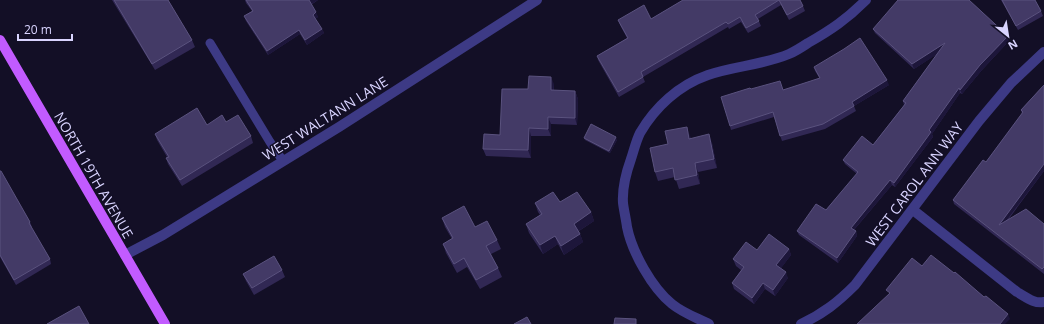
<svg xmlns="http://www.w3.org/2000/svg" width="1044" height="324" font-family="'Open Sans',sans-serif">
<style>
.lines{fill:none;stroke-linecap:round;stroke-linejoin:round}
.service{stroke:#3d3a85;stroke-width:9}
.minor{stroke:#3d3a85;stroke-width:10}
.primary{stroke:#c25bff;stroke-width:10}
.wall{fill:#312854}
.shaded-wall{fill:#1d163a}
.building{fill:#433a66;stroke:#5a527e}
.labels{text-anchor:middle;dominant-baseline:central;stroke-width:3;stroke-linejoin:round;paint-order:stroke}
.street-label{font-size:14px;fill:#d9d4ff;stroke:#130f26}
</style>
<rect width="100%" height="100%" fill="#130f26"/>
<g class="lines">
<path class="service" d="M210,43L270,142L283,161"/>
<path class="minor" d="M913,210L1017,292C1026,297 1034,304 1044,302
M125,255L163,235L339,127L537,0
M709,324C697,318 683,313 672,304C652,288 632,252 627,227C626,219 624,211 623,203C622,188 626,173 631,159C634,150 636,141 640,133C655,107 679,85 708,75C734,66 763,65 789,54C796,51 802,47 808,43C831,30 847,19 866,0
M801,324C823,314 838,302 855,285L979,121L1011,83L1044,52"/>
<path class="primary" d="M0,40L165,324"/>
</g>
<path class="wall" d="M112,0H168L192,40L195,47L155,70Z
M245,0H318L311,5L318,17L315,19L322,29L324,33L307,45L300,34L268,55L246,21L244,16L252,11L246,3Z
M683,0H800L803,6L805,11L789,20L781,5L758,19L761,26L748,33L741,22L729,29L728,27L643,77L645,82L619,97L598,60L597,56L627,38L620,25L618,20L651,19Z
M1001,0H1035L1041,11L1043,16L1018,30Z
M873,29L1009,41L982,70L962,94L960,93L932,134L933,137L895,187L892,185L854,230L856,231L857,236L838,263L799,235L797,231L826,210L857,174L845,164L843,160L873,145L904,105L903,101L937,54L914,69L875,33Z
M814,67L889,85L854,106L856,111L825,129L782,141L774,117L731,130L730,126L784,90L820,79L815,71Z
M554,84V90L575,91L578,99L577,125L551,124V136H531V158L486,156L483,149L500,135L528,89Z
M1044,85V171L1008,220L1044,224V274L954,204L953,200L986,162L1022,114L1021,110Z
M226,122L251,136L253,143L182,186L168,164L166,158L167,157L157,140L155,134L207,125Z
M690,136L691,139L712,143L717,168L698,172L700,184L679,189L675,177L658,181L655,172L668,144Z
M584,138L617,140L610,153L585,140Z
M0,171L30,222L32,227H31L50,259L51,264L16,285L0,257Z
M560,202L591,212L594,221L579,231L580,234L583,242L564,255L558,244L543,254L529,233L526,224L540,215L538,212L535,203Z
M442,218L475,227L497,240L501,249L491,254L498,268L502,277L480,289L467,267L457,273L446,253L443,244L452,239L445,227Z
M789,249L791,255L781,268L788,278L775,296L765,289L754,304L734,289L732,283L741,270L736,266L733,259L757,250Z
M282,270L285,277L254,295L246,281L243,274Z"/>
<path class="shaded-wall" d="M309,0H318L310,5Z
M316,12L318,17L315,19L313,15Z
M322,29L324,33L307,45L305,40Z
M299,30L300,34L268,55L267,51Z
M1008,36L1009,41L982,70L962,94L960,90L980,65Z
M945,43L947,48L914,69L912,64Z
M551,77L554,84L553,98L551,90Z
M887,80L889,85L854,106L852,102Z
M959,88L960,93L932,134L933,137L895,187L894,183L929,130Z
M575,91L578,99L577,125L575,118Z
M548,117L551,124V136L548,129Z
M687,127L690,136L693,148L689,139Z
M529,128L531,136V158L528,150Z
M709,134L712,143L717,168L714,159Z
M616,137L617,140L610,153L609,151Z
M695,163L698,172L700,184L697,175Z
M1044,164V171L1000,229L999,225Z
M890,180L892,185L852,232L851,228Z
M591,212L594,221L577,232L574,224Z
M856,231L857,236L838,263L837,258Z
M580,234L583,242L564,255L561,246Z
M555,236L558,244L543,254L540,245Z
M789,249L791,255L779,271L776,265Z
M786,272L788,278L775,296L773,290Z
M763,283L765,289L754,304L752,298Z
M1008,314L1010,319L1005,324H1000Z"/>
<path class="building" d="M114,0H168L192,40L152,64Z
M246,0H309L316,12L313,15L322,29L305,40L299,30L267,51L244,16L253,11Z
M683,0H800L803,6L787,15L779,0L755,15L759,21L746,28L740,17L728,24L726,22L641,72L643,77L618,92L597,56L628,38L618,20L644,5L651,19Z
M898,0H969L1008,36L980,65L960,90L959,88L929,130L931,132L894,183L890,180L851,228L856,231L837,258L797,231L816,204L826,210L858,172L843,160L862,136L873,145L906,103L903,101L945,43L912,64L873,29Z
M1002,0H1035L1041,11L1016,26Z
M860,38L887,80L852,102L854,106L823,124L780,136L773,112L730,126L721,97L750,88L751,89L780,81L783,90L820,78L814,67L844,49Z
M529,76L551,77V90L575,91V118L548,117V129L529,128L528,150L483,149L484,134L500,135L502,89H528Z
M1044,85V164L999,225L1026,209L1044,224V267L1042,269L953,200L983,160L986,162L1023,112L1021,110Z
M197,108L207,125L222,115L226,122L238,115L251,136L180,180L166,158L169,157L155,134Z
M591,124L616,137L609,151L584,138Z
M687,127L689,139L709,134L714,159L695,163L697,175L675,180L673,168L655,172L650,148L668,144L665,131Z
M0,171H1L30,222L29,223L50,259L14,280L0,255Z
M553,192L560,202L577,192L591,212L574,224L580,234L561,246L555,236L540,245L526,224L542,214L535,203Z
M464,206L475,227L487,221L497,240L486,246L498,268L476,280L464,258L454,264L443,244L453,238L442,218Z
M769,234L789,249L776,265L786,272L773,290L763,283L752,298L732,283L744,267L733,259L746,242L757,250Z
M931,255L954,273L955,272L984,297L986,296L1008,314L1000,324H857L890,293L886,290L912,258L922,266Z
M274,256L282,270L252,288L243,274Z
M79,306L89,324H47Z
M527,317L531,324H514Z
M615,318L636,319V324H614Z"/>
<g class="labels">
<g class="street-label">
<text transform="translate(325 118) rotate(-32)">WEST WALTANN LANE</text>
<text transform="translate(94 175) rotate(60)">NORTH 19TH AVENUE</text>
<text transform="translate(914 184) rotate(-53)">WEST CAROL ANN WAY</text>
</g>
</g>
<g transform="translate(1008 36) rotate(150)" stroke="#130f26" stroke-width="3" paint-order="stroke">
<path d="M0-3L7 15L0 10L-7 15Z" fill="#d9d4ff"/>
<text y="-6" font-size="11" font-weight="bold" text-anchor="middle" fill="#d9d4ff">N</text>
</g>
<path d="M18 34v6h54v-6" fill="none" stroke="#d9d4ff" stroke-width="2"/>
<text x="24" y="34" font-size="12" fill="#d9d4ff" stroke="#130f26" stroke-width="3" paint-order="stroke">20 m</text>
</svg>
